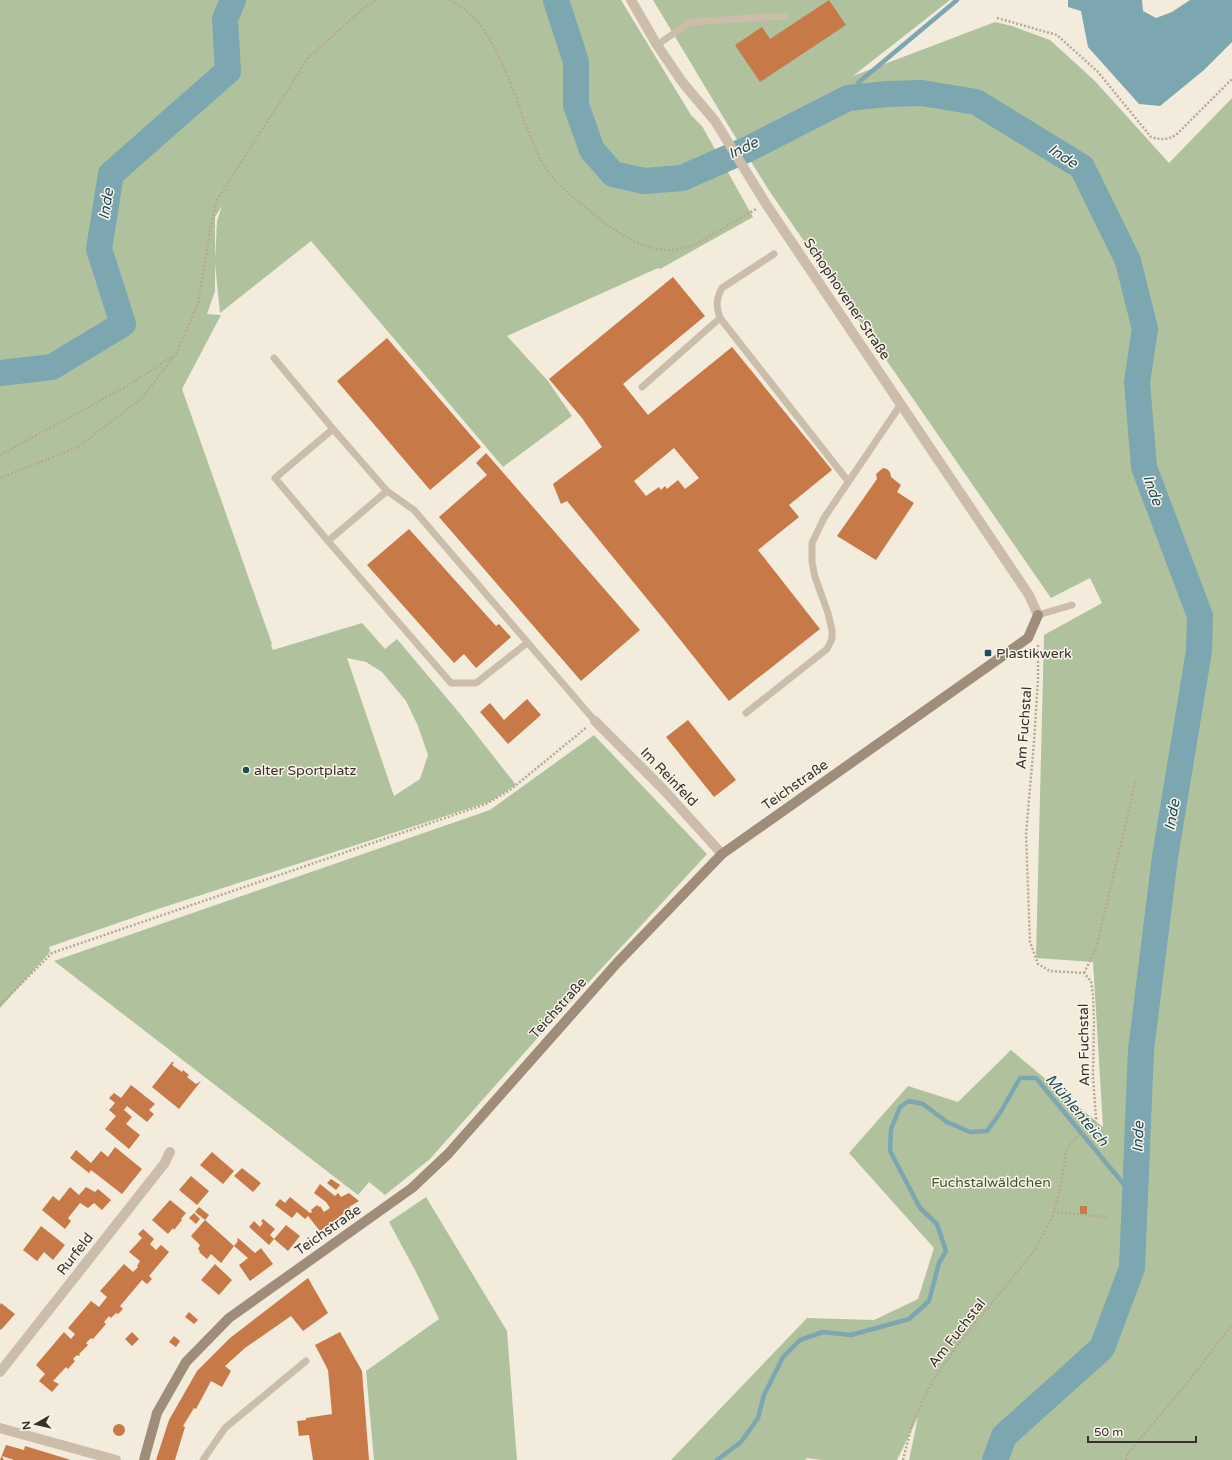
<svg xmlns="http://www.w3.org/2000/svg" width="1232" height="1460" font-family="'Varela Round',sans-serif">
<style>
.green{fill:#b0c29d;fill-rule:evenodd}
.water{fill:#7ca6b0}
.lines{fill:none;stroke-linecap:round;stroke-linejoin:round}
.stream{stroke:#7ca6b0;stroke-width:4.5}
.river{stroke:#7ca6b0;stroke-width:26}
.building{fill:#c77947;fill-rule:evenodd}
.path{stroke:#b7a893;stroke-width:2.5;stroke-dasharray:2 2;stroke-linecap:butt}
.service{stroke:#cbbda9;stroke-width:7}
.minor{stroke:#cbbda9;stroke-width:10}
.tertiary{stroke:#cbbda9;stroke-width:10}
.secondary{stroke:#9f8d7a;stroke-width:10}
.poi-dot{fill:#1e4d5a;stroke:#faf5ea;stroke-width:1.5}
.labels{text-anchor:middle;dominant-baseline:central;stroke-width:3;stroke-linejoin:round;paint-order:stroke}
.street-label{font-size:14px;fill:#383029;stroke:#faf5ea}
.poi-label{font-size:14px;fill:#383029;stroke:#faf5ea;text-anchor:start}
.park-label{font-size:14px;fill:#41562c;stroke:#faf5ea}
.water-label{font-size:15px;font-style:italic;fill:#1e4d5a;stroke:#faf5ea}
</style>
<rect width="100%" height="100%" fill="#f3ecdd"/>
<path class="green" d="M0,0H621L691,115L702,126L753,217L660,269L658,268L507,336L548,381L572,416L503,467L311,241L220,313L215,264V291L207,314L221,315L182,389L272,644L271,645L273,650L362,623L385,649L397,639L461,715L516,785L489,802L155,910L49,947L50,952L0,1008ZM222,206L217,221L215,260V217ZM347,658L366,662L382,672L406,701L418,726L428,755L420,779L394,796Z
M653,0H950L853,76L995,22L1012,26L1050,40L1095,81L1169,163L1232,98V1460H909L918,1417L897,1460H821L807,1458L805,1460H671L807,1318L874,1320L918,1299L934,1248L849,1153L908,1086L958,1102L1011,1050L1103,1127L1093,962L1036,958L1044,635L1102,603L1090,578L1051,598L770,192L728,125Z
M594,735L707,854L542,1033L430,1159L385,1195L369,1182L358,1195L54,961L490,810Z
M426,1197L507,1331L517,1460H374L366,1371L439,1319L416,1272L389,1222Z"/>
<path class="water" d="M1068,0H1142L1143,11L1156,18L1172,12L1190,0H1232V42L1204,70L1160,106L1139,104L1088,47L1081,11L1068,7Z"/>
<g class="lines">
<path class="stream" d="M848,98L859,82L957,0
M717,1460L741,1442L758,1418L764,1395L783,1357L800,1340L823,1332L851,1335L909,1319L929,1301L939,1263L946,1251L937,1224L920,1208L890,1151L891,1129L900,1107L909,1101L923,1104L947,1122L970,1132L987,1131L1000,1113L1020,1078H1036L1136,1199"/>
<path class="river" d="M556,0L576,62V105L592,150L613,174L644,181L682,178L748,149L848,98L887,94L922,93L976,102L1082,167L1128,261L1145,329L1137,382L1144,467L1200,616L1199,651L1165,857L1141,1050L1132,1268L1102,1348L1004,1436L995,1460
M0,373L52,367L123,324L99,249L111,174L228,71L225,19L233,0"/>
</g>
<path class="building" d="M829,0L846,25L760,82L735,45L762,27L770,39Z
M673,277L705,316L623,384L648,415L732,347L832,470L789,505L799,517L758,550L820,629L729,701L666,622L567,501L561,504L553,484L602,447L582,418L549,379ZM674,448L699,478L685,489L678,480L667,489L665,486L661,490L659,487L646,496L634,481Z
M387,338L481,447L430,490L337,381Z
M486,453L640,630L581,681L439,517L487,475L476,463Z
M883,468L887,469L890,472L891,477L901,485L897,492L914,503L876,560L837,536L877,479L876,474Z
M409,529L496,626L499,624L511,637L476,668L464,654L454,663L367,565Z
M527,699L541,715L508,744L480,712L490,703L504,720Z
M688,720L736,780L714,797L666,737Z
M172,1062H174L172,1065L182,1072L183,1070L189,1075L187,1077L196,1084L201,1081L179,1109L152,1087Z
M131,1085L155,1104L149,1110L154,1114L147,1122L127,1106L124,1110L132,1117L126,1124L140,1135L129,1149L105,1129L116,1116L109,1110L115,1103L109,1098L114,1093L121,1098Z
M115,1147L142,1169L122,1194L91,1170L89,1173L70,1158L76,1150L91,1163L101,1151L108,1157Z
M212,1152L234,1171L223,1184L200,1165Z
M242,1168L261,1183L253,1192L234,1176Z
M191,1176L209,1191L197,1205L179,1190Z
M331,1179L340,1185L336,1190L327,1183Z
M320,1184L335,1196L338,1193L341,1197L349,1193L359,1201L349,1207L350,1209L320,1231L308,1216L305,1219L297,1212L292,1218L275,1205L280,1199L285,1203L290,1197L310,1213L312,1212L311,1210L317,1205L319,1207L320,1206L324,1212L330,1208L326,1202L314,1193Z
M70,1187L79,1195L86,1187L95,1192L98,1189L111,1200L102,1210L94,1203L88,1208L80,1203L68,1218L71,1221L65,1229L42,1210L53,1196L59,1201Z
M170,1200L186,1213L181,1219L182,1220L174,1230L173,1228L168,1234L152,1220Z
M1080,1206H1087V1214H1080Z
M199,1207L209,1215L205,1220L195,1212Z
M194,1213L200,1219L196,1224L189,1218Z
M263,1219L275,1229L270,1235L274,1239L269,1245L249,1227L254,1221L260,1227L263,1223L261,1221Z
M205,1220L234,1246L238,1241L237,1240L238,1238L255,1253L261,1248L273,1264L250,1281L239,1265L248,1258L234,1246L221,1263L211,1254L207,1259L199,1252L200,1251L198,1249L200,1245L191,1236Z
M286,1225L300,1236L288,1251L274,1239Z
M41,1226L65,1245L53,1260L44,1252L37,1261L23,1250Z
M143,1229L154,1239L150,1244L156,1250L161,1245L169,1252L149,1276L152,1279L147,1284L142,1280L120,1306L123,1309L118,1314L116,1313L111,1318L109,1316L104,1322L106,1324L93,1339L91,1338L86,1343L88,1345L79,1354L80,1355L79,1356L77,1355L73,1359L75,1361L68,1369L66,1367L53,1381L59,1384L52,1392L39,1381L45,1374L36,1365L64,1332L71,1339L75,1334L68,1328L91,1301L99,1307L107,1297L100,1291L124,1264L133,1272L138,1267L137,1266L140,1261L129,1252L142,1238L138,1234Z
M215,1264L232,1280L219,1295L201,1280Z
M308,1278L328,1313L303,1331L291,1316L245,1348L225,1366L231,1371L222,1387L211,1381L196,1409L194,1408L183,1426L185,1427L175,1460H156L169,1420L197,1371L230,1338Z
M1,1303L15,1314L1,1330L0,1329V1305Z
M189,1312L198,1320L194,1324L185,1317Z
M132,1332L139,1339L132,1346L125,1339Z
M340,1332L362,1371L369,1460H313L309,1435L299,1436L297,1421L306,1420V1418L332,1414L328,1370L315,1345Z
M174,1336L180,1341L176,1347L169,1342Z
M113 1430a6 6 0 1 1 12 0a6 6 0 1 1-12 0Z
M6,1445L24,1450L25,1446L71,1460H14L2,1456L4,1460H0Z"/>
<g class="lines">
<path class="path" d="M450,0C506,28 515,117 545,167C557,187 580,202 597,217C617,233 643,250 670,250C677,250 687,247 694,245C701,242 708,237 715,233C729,225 742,217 756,209
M997,18L1057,35L1098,72L1151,137C1161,140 1167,140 1176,135L1232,79
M0,455L129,385L173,356
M0,478L78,447L141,399L176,354L198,303L210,230L217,200L308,58L364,8L377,0
M1084,973L1096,949L1136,780
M0,1005L52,953L486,804L510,790L587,727
M1053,1212L1106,1217
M903,1460L913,1421L932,1382L959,1343L1035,1250L1052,1217L1061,1186L1066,1151L1076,1138L1087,1130L1096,1119L1093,1076L1094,1020L1093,995L1091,981L1084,973L1050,971L1038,964L1030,942L1026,834L1034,742L1038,679V645
M1126,1460L1128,1453L1183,1388L1232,1325"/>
<path class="service" d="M657,45L690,22L785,16
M774,254L722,288C716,299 716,306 720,318L848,481
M274,358L333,429L387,491L414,510L595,721
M642,387L720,318
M333,429L275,478L328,541L387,491
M328,541L451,683H476L527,643
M1038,615L1072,605
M746,713L827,649L832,639V630L828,613L815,577L812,562V543L824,518L901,404
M203,1460L225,1428L306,1361"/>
<path class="minor" d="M595,721L663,789L722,854
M0,1372L164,1164L170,1152
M0,1428L116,1460"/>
<path class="tertiary" d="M631,0L657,45L683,83L715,121L766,204L1029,595L1038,615"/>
<path class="secondary" d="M144,1460L157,1413L186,1362L229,1318L412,1188L448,1154L617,963L722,854L1028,638L1038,615"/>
</g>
<g class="poi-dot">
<rect x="984" y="649" width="8" height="8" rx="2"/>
<circle cx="246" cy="770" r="4"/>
</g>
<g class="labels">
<g class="street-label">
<text transform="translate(847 299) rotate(56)">Schophovener Straße</text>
<text transform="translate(1024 728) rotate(-86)">Am Fuchstal</text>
<text transform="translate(669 777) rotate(46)">Im Reinfeld</text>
<text transform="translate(795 785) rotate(-35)">Teichstraße</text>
<text transform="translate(558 1008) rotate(-48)">Teichstraße</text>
<text transform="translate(1084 1045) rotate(-91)">Am Fuchstal</text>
<text transform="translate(328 1230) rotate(-35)">Teichstraße</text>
<text transform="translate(75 1254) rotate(-52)">Rurfeld</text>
<text transform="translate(957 1333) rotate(-52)">Am Fuchstal</text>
</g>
<g class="poi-label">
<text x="996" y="653">Plastikwerk</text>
<text x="254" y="770">alter Sportplatz</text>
</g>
<g class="park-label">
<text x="991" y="1182">Fuchstalwäldchen</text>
</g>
<g class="water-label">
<text transform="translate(743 148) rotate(-26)">Inde</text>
<text transform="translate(1063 156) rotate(33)">Inde</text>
<text transform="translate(106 204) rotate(-81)">Inde</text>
<text transform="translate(1153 490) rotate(70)">Inde</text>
<text transform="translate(1172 815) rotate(-80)">Inde</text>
<text transform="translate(1077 1110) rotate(50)">Mühlenteich</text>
<text transform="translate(1138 1137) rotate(-88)">Inde</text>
</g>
</g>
<g transform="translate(36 1424) rotate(262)" stroke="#faf5ea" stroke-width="3" paint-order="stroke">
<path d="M0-3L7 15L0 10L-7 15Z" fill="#383029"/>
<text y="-6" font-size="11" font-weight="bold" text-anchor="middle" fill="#383029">N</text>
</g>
<path d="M1088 1436v6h108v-6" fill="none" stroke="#383029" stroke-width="2"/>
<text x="1094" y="1436" font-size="12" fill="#383029" stroke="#faf5ea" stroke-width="3" paint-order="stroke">50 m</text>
</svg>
